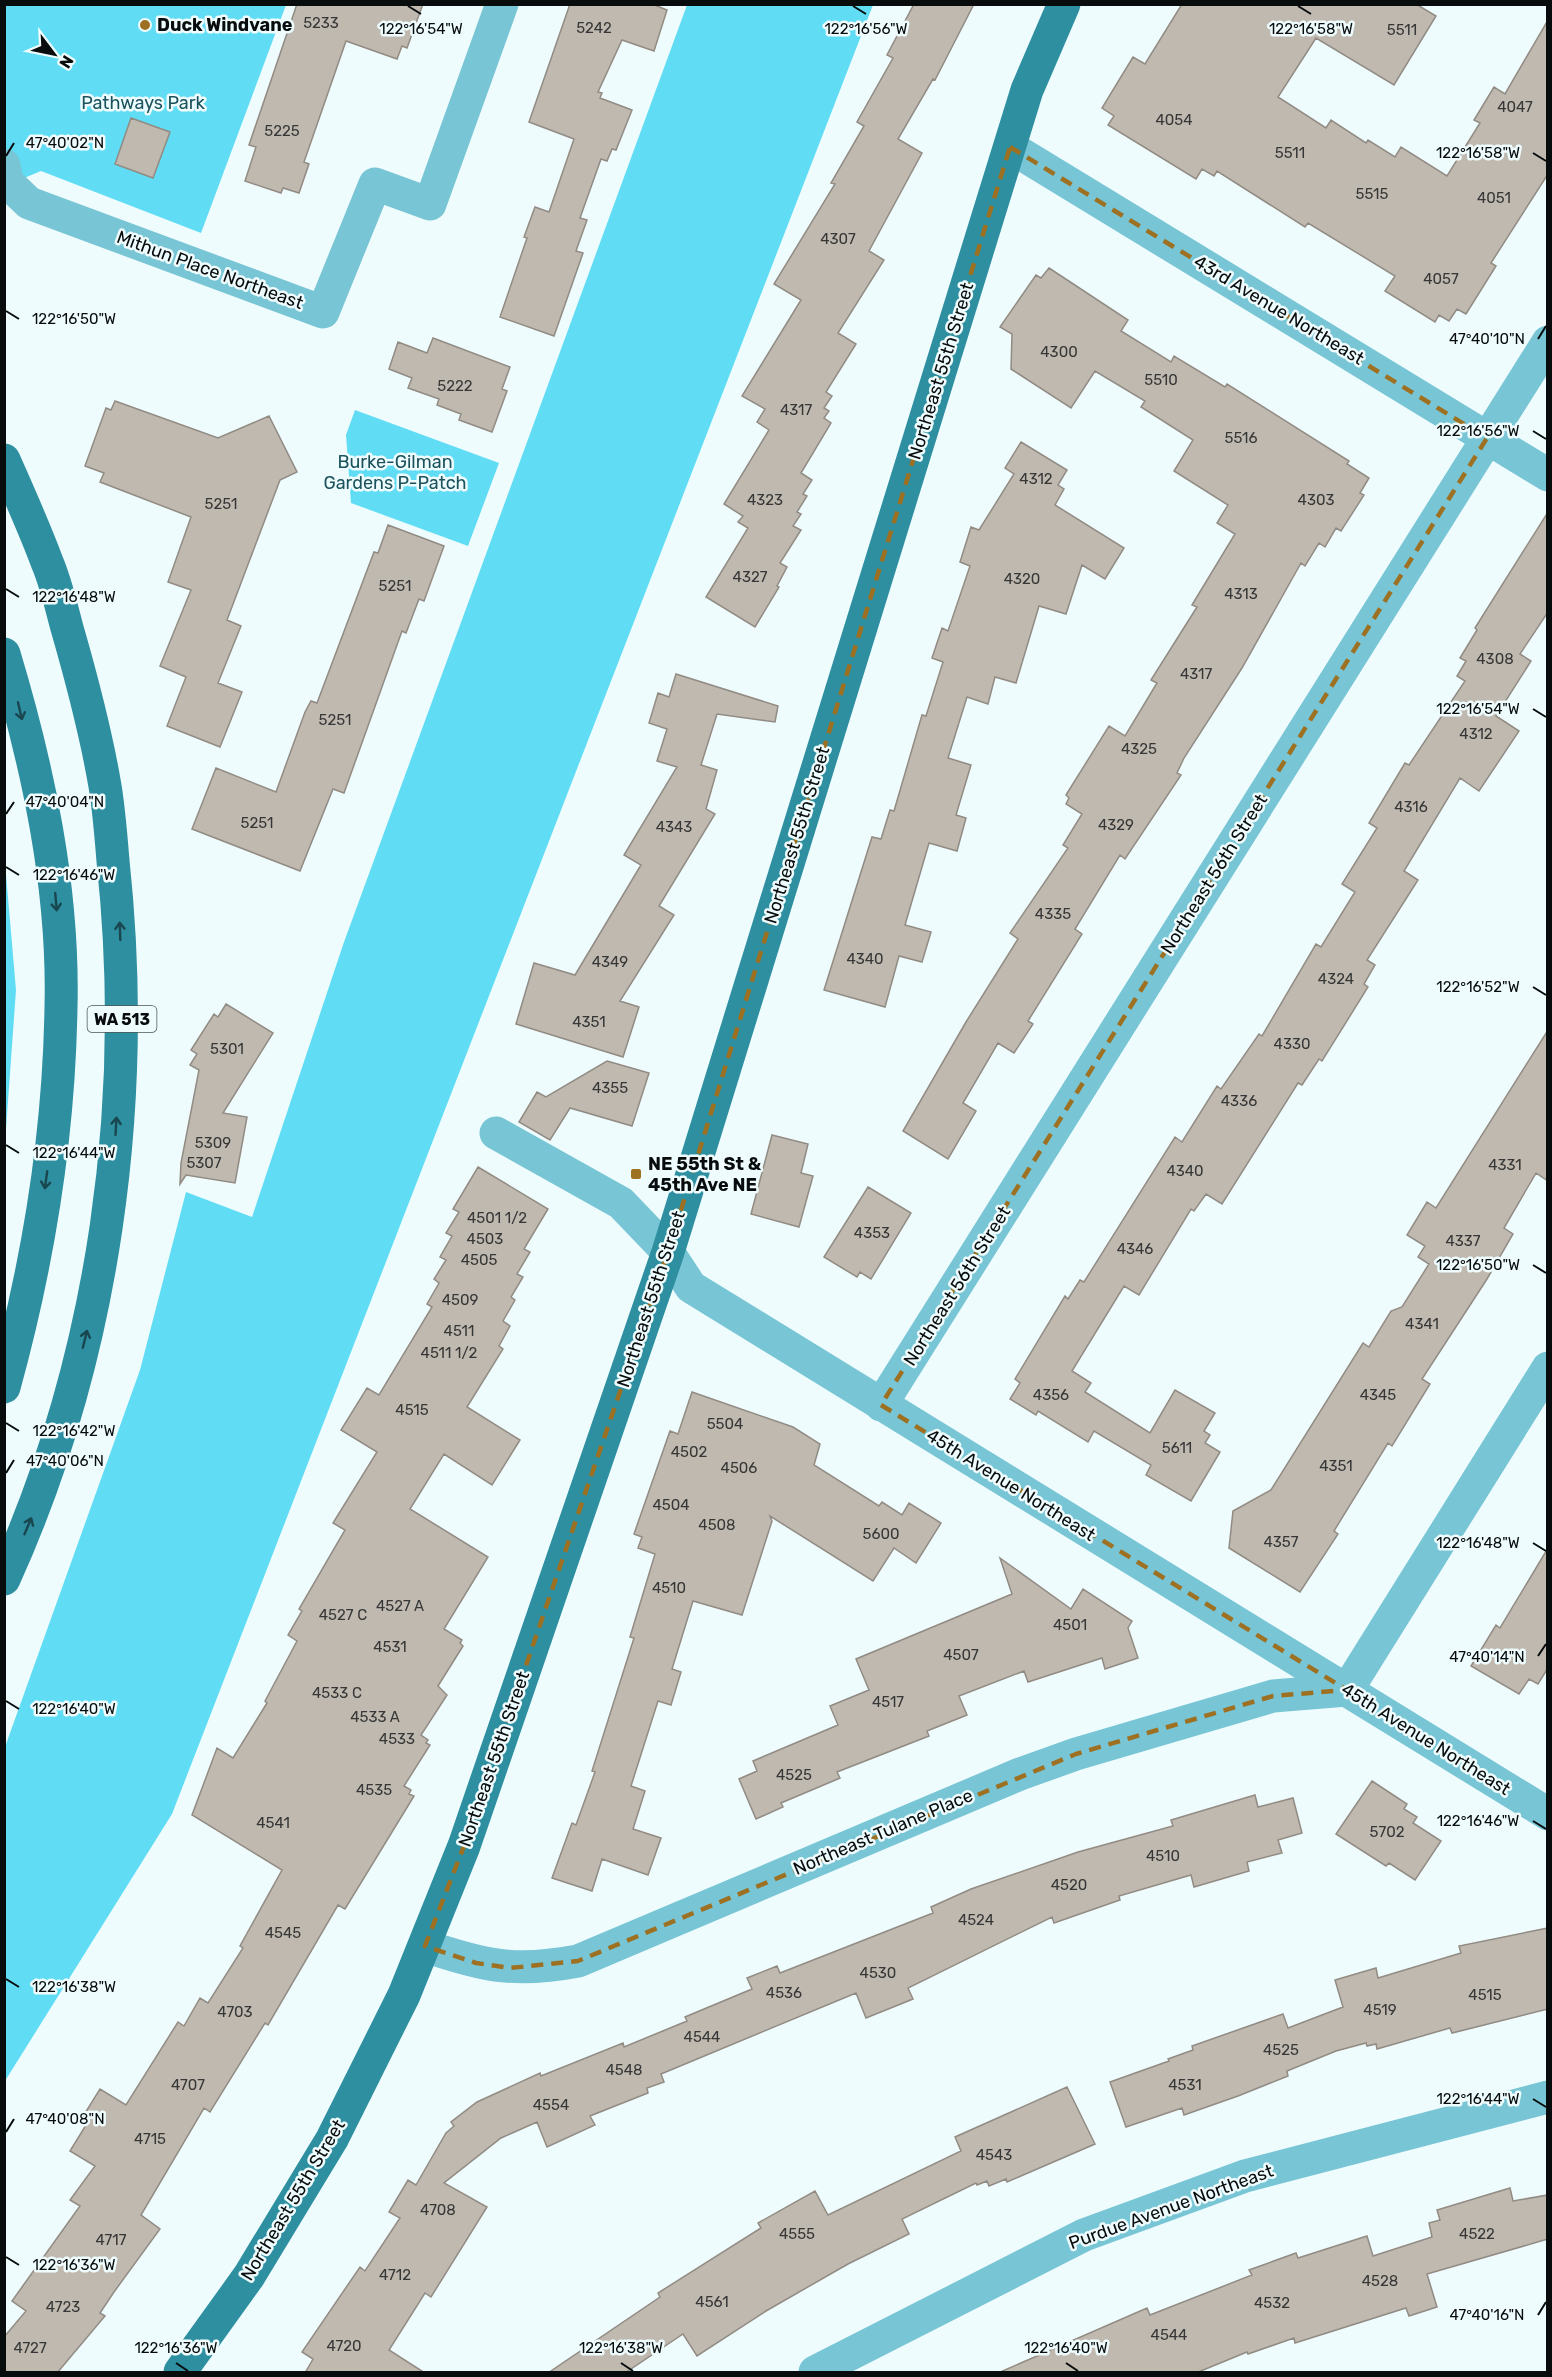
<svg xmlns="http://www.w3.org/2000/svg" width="1552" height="2377" font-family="Rubik,sans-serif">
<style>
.green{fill:#60ddf4}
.building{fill:#bfb9b0;stroke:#918b83;stroke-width:1.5}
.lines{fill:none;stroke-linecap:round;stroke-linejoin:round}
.minor{stroke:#78c5d5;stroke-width:33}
.major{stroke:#2e8fa0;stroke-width:33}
.oneway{stroke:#19474f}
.marked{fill:none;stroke:#9e7021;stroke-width:4.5;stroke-dasharray:12 8;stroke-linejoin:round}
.ticks{fill:none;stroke:#080c0d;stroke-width:2}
.poi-dot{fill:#9e7021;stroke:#effcfe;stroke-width:2}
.labels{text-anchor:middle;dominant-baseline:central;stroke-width:5;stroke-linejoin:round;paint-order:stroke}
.number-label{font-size:15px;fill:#363736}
.shield{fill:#effcfe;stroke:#4d5455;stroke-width:1.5}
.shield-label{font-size:16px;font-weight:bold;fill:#080c0d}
.poi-label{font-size:18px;font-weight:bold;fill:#080c0d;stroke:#effcfe;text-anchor:start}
.park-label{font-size:18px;fill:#1b525c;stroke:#effcfe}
.street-label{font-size:18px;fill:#080c0d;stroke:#effcfe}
.ticks-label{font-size:15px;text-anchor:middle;fill:#080c0d;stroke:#effcfe;stroke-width:5;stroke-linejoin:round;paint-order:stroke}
</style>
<rect width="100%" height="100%" fill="#effcfe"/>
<path class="green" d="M5,5H286L201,233L41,171L5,186Z
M687,5H873L172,1814L5,2081V1747L140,1370L186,1192L252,1217L344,942Z
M355,410L499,463L468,546L351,503L346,435Z
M5,863L16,990L5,1143H4Z"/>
<path class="building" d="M297,4H423L407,48L402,46L397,59L346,41L304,162L309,164L299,193L283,188L281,193L245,181L256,147L249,145Z
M570,4H652L667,10L654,51L622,40L598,92L602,93L600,98L632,110L616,150L612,149L607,161L601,159L580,218L587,220L576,251L583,253L554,336L500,317L527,238L524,237L535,207L549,212L574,139L529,122Z
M914,4H974L935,80L933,79L898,139L922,153L869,251L884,260L838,333L856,344L826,392L832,396L824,408L829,411L824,418L831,423L801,473L812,480L803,494L807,496L797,512L801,514L793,526L801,530L780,563L787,567L777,586L779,587L755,627L706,597L748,528L738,522L743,516L724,504L769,430L757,422L765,409L742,396L801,300L774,284L835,184L831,183L864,126L857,122L893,58L887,55Z
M1182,4H1416L1436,16L1394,85L1316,38L1278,97L1326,128L1331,120L1366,143L1368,140L1395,157L1401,147L1447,176L1480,123L1474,120L1494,87L1505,94L1548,20V174L1491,263L1496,266L1466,314L1457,309L1449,321L1439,315L1435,322L1385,291L1395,276L1308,223L1305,227L1217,171L1214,176L1202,169L1196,179L1108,125L1114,116L1102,108L1133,57L1145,64Z
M131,118L170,132L153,178L115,164Z
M1049,268L1128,320L1121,331L1171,362L1174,356L1225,387L1227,384L1349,461L1347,464L1369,478L1360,493L1364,495L1341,531L1336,528L1325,547L1319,543L1305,566L1301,563L1242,668L1184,758L1177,773L1181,775L1125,859L1120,855L1075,929L1082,934L1028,1021L1033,1024L1014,1053L998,1043L963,1103L976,1111L948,1159L903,1131L966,1022L1018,939L1010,933L1068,848L1063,845L1082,814L1066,804L1069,798L1066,795L1109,726L1125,736L1157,683L1151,680L1197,607L1192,605L1235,534L1217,523L1228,505L1174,471L1193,440L1141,407L1145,401L1095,371L1071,408L1011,369L1012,334L1000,327L1036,275L1041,278Z
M433,338L510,367L502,389L507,391L492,432L459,420L461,414L437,405L439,399L408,388L412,378L389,369L398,342L427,353Z
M115,401L218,438L269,416L297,472L280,480L227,620L241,626L218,683L242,692L220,747L167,726L186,677L160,666L191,590L168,582L191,517L100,482L104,473L85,466L106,408L111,410Z
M1021,442L1067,470L1058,485L1064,489L1055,505L1124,548L1105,579L1082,565L1066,614L1039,606L1016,683L995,677L988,704L967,697L948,758L971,765L956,815L966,818L957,851L929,843L905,925L931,932L922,962L899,956L885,1007L824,990L872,837L881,839L890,810L894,811L922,715L926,716L943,662L932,658L942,628L948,631L970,566L960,562L971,527L979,530L1014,474L1005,468Z
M1548,512V612L1520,654L1531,661L1496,716L1519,731L1479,791L1460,778L1404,871L1418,880L1367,960L1375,965L1364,984L1368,987L1322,1061L1319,1059L1302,1085L1298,1083L1222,1204L1206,1194L1194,1211L1191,1209L1139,1295L1124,1286L1072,1371L1091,1383L1085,1392L1150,1433L1175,1390L1215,1413L1204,1431L1210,1435L1205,1443L1220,1452L1191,1501L1146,1475L1151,1465L1094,1431L1088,1442L1038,1411L1036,1415L1010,1399L1020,1383L1015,1379L1065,1296L1068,1299L1080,1280L1084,1282L1175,1137L1182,1142L1217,1086L1221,1089L1259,1034L1262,1036L1316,944L1321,947L1355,892L1342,884L1377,828L1369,823L1405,763L1409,765L1465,681L1457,676L1466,661L1460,658L1477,630L1475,628Z
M388,525L444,546L424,601L419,599L406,633L402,631L344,793L333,789L300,871L192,829L216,768L276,792L305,712L311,701L317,703L374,552L378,553Z
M676,674L778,706L775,722L717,714L701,765L717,770L706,809L715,814L659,906L674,915L620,1001L639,1007L623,1057L516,1024L534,963L575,975L641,865L624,855L677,767L657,761L667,729L649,723L658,693L669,697Z
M226,1004L273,1033L223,1113L247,1117L235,1183L186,1175L180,1184L181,1163L199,1070L190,1065L197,1054L191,1050L214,1014L218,1017Z
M1548,1030V1181L1536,1173L1504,1228L1513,1234L1487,1279L1422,1379L1430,1384L1392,1446L1388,1443L1334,1531L1338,1534L1300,1592L1229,1548L1233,1511L1271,1490L1363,1343L1369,1347L1391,1311L1402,1307L1429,1264L1418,1257L1425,1246L1407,1235L1427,1202L1436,1208Z
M607,1061L649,1073L632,1126L570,1108L550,1140L519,1122L537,1092L546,1097Z
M772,1135L808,1144L801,1173L813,1176L799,1227L751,1214Z
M478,1167L548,1209L524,1249L530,1252L517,1274L523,1277L511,1297L515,1300L503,1321L510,1326L499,1346L503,1349L467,1407L520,1440L492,1485L444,1454L410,1509L488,1557L444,1629L462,1640L460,1643L463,1646L438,1686L447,1695L421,1735L428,1740L426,1743L430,1745L404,1786L411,1790L409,1794L414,1796L345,1909L338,1905L268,2025L265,2023L210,2112L204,2108L141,2215L160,2229L114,2292L100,2313L105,2316L57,2373H4V2337L26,2311L12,2301L80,2206L70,2200L95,2166L70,2151L86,2125L80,2121L100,2089L126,2105L178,2022L184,2026L200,1998L208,2003L243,1948L240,1946L282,1870L192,1815L217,1748L233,1758L267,1703L265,1701L297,1641L288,1635L302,1611L299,1609L345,1530L333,1523L377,1452L341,1430L367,1388L379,1395L432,1307L427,1304L439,1283L434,1279L446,1260L440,1257L452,1236L446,1233L459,1212L453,1209Z
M868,1187L911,1213L871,1279L860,1272L857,1277L824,1257Z
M692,1392L793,1427L820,1444L814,1465L879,1506L882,1502L902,1515L909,1503L941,1523L916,1563L894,1548L873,1581L770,1516L772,1521L742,1615L693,1601L672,1669L681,1672L671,1705L658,1701L631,1786L645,1791L633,1829L661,1838L648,1875L602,1859L592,1891L552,1878L572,1823L576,1825L595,1772L592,1771L634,1638L630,1637L655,1554L638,1548L642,1537L634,1534L670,1431L678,1434Z
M1548,1548V1668L1538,1684L1529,1679L1519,1694L1471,1666L1496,1625L1500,1628Z
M1000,1558L1071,1609L1083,1589L1132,1621L1128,1628L1138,1658L1105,1669L1102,1658L1028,1682L1024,1671L959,1696L967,1715L927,1731L929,1736L837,1772L840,1778L781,1803L783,1807L756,1819L739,1779L757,1771L753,1761L838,1725L830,1706L869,1690L856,1659L1012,1594Z
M1372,1781L1407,1804L1404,1809L1417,1817L1413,1823L1441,1841L1415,1880L1389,1863L1386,1866L1336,1834Z
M1255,1795L1258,1807L1293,1798L1302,1833L1278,1840L1282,1853L1247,1862L1249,1871L1194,1887L1191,1875L1119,1896L1120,1900L1054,1923L1052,1917L908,1988L913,1999L866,2018L856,1993L661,2074L664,2082L647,2088L648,2093L590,2116L595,2125L547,2147L537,2122L501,2138L444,2183L487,2207L431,2297L425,2293L389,2350L425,2373H305L313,2359L302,2352L360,2267L365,2271L400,2218L389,2212L408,2180L416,2185L446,2133L454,2126L451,2122L477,2102L540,2073L541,2076L623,2043L624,2047L687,2021L685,2017L752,1989L747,1978L777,1966L780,1973L933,1913L931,1907L971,1889L1078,1852L1173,1826L1171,1820Z
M1548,1928V2009L1452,2033L1450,2028L1377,2049L1376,2044L1367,2046L1366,2043L1336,2051L1287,2071L1288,2076L1238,2096L1184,2115L1182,2108L1126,2127L1110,2082L1169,2061L1168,2059L1193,2050L1192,2046L1283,2014L1288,2028L1343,2007L1335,1980L1376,1968L1378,1978L1461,1953L1459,1946Z
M1067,2087L1095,2144L1007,2182L1006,2179L989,2186L987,2181L977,2185L976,2183L902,2219L909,2234L848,2264L766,2311L697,2356L683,2334L625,2373H548L660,2297L658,2293L761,2228L758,2223L815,2191L828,2215L961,2151L955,2137Z
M1510,2188L1513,2201L1548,2195V2239L1427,2274L1437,2307L1409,2316L1406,2308L1295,2343L1294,2338L1248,2354L1247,2352L1196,2373H998L1147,2308L1150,2315L1252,2275L1249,2270L1296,2253L1298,2258L1367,2236L1373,2256L1432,2237L1429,2223L1440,2220L1437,2210Z"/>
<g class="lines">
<path class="minor" d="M1010,147L1548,475
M4,165L7,182L29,203L323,312L375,184L430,204L502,4
M496,1133L621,1203L668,1252L691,1287L1548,1814
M881,1405L1548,342
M425,1946C484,1966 515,1973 578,1961L1020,1774L1076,1754L1273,1696L1347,1690L1548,1368
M815,2372L1084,2235L1245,2176L1548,2097"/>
<path class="major" d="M4,460C19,494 34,527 47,562C56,583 61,606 67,628C82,680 96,733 105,786C109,810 111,836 113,861C139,1103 105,1356 4,1579
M4,654C38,767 64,888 61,1007C59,1135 38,1264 4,1387
M180,2372L249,2276L332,2139L404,1995L464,1846L668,1252L1027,90L1064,4"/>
</g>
<defs><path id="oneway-shaft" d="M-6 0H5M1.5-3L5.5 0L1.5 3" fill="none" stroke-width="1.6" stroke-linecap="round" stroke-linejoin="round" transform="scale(1.5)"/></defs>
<g class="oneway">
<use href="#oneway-shaft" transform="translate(20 711) rotate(77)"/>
<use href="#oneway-shaft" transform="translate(56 902) rotate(85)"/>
<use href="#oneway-shaft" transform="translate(120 931) rotate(-92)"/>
<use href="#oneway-shaft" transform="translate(116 1126) rotate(-87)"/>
<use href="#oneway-shaft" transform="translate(46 1180) rotate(98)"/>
<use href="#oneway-shaft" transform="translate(85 1339) rotate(-76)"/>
<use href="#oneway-shaft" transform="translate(28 1526) rotate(-67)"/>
</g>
<path class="marked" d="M1010,147L1487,438L881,1405L1347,1690L1273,1696L1076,1754L578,1961L510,1968L476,1963L425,1946L464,1846L668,1252Z"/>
<path class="ticks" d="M408,6L421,14M853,6L866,14M1298,6L1311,14M1533,153L1546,161M6,156L14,143M6,311L19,319M1538,339L1546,326M1533,431L1546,439M6,589L19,597M1533,709L1546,717M6,814L14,802M6,867L19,875M1533,987L1546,995M6,1145L19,1153M1533,1265L1546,1273M6,1423L19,1431M6,1473L14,1460M1533,1543L1546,1551M1538,1656L1546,1644M6,1701L19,1709M1533,1821L1546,1829M6,1979L19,1987M1533,2099L1546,2107M6,2132L14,2119M6,2257L19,2265M1538,2315L1546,2302M176,2363L188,2371M621,2363L633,2371M1066,2363L1078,2371"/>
<g class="poi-dot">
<circle cx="145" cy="25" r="6"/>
<rect x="630" y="1168" width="12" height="12" rx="3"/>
</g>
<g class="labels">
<g class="number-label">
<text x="321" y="23">5233</text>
<text x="594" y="28">5242</text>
<text x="1402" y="30">5511</text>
<text x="1515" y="107">4047</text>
<text x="1174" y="120">4054</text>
<text x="282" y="131">5225</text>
<text x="1290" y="153">5511</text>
<text x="1372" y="194">5515</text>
<text x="1494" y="198">4051</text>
<text x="838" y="239">4307</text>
<text x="1441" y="279">4057</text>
<text x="1059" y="352">4300</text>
<text x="1161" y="380">5510</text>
<text x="455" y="386">5222</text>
<text x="796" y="410">4317</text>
<text x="1241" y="438">5516</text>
<text x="1036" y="479">4312</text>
<text x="765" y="500">4323</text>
<text x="1316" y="500">4303</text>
<text x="221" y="504">5251</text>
<text x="750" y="577">4327</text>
<text x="1022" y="579">4320</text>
<text x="395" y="586">5251</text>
<text x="1241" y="594">4313</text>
<text x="1495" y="659">4308</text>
<text x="1196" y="674">4317</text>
<text x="335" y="720">5251</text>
<text x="1476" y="734">4312</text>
<text x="1139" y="749">4325</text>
<text x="1411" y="807">4316</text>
<text x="257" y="823">5251</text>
<text x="1116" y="825">4329</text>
<text x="674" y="827">4343</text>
<text x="1053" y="914">4335</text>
<text x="865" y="959">4340</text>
<text x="610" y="962">4349</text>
<text x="1336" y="979">4324</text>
<text x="589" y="1022">4351</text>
<text x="1292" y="1044">4330</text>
<text x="227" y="1049">5301</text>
<text x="610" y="1088">4355</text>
<text x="1239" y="1101">4336</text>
<text x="213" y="1143">5309</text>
<text x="204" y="1163">5307</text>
<text x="1505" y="1165">4331</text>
<text x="1185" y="1171">4340</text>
<text x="497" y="1218">4501 1/2</text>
<text x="872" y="1233">4353</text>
<text x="485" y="1239">4503</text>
<text x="1463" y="1241">4337</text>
<text x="1135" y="1249">4346</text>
<text x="479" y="1260">4505</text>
<text x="460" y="1300">4509</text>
<text x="1422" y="1324">4341</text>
<text x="459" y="1331">4511</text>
<text x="449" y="1353">4511 1/2</text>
<text x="1051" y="1395">4356</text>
<text x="1378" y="1395">4345</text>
<text x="412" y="1410">4515</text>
<text x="725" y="1424">5504</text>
<text x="1177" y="1448">5611</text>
<text x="689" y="1452">4502</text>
<text x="1336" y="1466">4351</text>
<text x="739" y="1468">4506</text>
<text x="671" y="1505">4504</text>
<text x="717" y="1525">4508</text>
<text x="881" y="1534">5600</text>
<text x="1281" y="1542">4357</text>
<text x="669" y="1588">4510</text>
<text x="400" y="1606">4527 A</text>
<text x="343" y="1615">4527 C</text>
<text x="1070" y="1625">4501</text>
<text x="390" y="1647">4531</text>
<text x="961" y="1655">4507</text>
<text x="337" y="1693">4533 C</text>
<text x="888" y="1702">4517</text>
<text x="375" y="1717">4533 A</text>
<text x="397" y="1739">4533</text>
<text x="794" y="1775">4525</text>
<text x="374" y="1790">4535</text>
<text x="273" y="1823">4541</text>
<text x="1387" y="1832">5702</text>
<text x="1163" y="1856">4510</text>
<text x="1069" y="1885">4520</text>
<text x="976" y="1920">4524</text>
<text x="283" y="1933">4545</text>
<text x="878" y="1973">4530</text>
<text x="784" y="1993">4536</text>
<text x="1485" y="1995">4515</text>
<text x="1380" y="2010">4519</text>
<text x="235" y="2012">4703</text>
<text x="702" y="2037">4544</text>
<text x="1281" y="2050">4525</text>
<text x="624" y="2070">4548</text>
<text x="188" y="2085">4707</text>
<text x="1185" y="2085">4531</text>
<text x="551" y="2105">4554</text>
<text x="150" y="2139">4715</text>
<text x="994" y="2155">4543</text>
<text x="438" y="2210">4708</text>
<text x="797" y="2234">4555</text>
<text x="1477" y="2234">4522</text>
<text x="111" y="2240">4717</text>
<text x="395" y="2275">4712</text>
<text x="1380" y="2281">4528</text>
<text x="712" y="2302">4561</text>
<text x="1272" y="2303">4532</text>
<text x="63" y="2307">4723</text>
<text x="1169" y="2335">4544</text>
<text x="344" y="2346">4720</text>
<text x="30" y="2348">4727</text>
</g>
<rect class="shield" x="87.5" y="1006" width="69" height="26" rx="4.5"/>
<g class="shield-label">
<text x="122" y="1019">WA 513</text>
</g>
<g class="poi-label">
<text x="157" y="25">Duck Windvane</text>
<text x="648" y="1164">NE 55th St &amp;<tspan x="648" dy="21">45th Ave NE</tspan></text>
</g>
<g class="park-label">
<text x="143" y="103">Pathways Park</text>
<text x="395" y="462">Burke-Gilman<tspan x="395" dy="21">Gardens P-Patch</tspan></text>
</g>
<g class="street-label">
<text transform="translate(210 270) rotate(20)">Mithun Place Northeast</text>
<text transform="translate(1279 310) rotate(31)">43rd Avenue Northeast</text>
<text transform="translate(941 371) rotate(-73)">Northeast 55th Street</text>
<text transform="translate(797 835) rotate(-73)">Northeast 55th Street</text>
<text transform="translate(1214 874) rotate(-58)">Northeast 56th Street</text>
<text transform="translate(957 1286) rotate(-58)">Northeast 56th Street</text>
<text transform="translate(651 1299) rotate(-72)">Northeast 55th Street</text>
<text transform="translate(1011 1485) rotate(32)">45th Avenue Northeast</text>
<text transform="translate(1426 1739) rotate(32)">45th Avenue Northeast</text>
<text transform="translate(494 1759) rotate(-71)">Northeast 55th Street</text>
<text transform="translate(883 1832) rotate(-23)">Northeast Tulane Place</text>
<text transform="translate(293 2200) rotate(-59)">Northeast 55th Street</text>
<text transform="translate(1171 2207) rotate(-20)">Purdue Avenue Northeast</text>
</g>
</g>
<g class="ticks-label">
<text x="421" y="34">122°16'54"W</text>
<text x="866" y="34">122°16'56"W</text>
<text x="1311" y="34">122°16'58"W</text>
<text x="65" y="148">47°40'02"N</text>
<text x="1478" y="158">122°16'58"W</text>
<text x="74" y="324">122°16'50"W</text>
<text x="1487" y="344">47°40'10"N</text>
<text x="1478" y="436">122°16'56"W</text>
<text x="74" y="602">122°16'48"W</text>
<text x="1478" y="714">122°16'54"W</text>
<text x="65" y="807">47°40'04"N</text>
<text x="74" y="880">122°16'46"W</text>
<text x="1478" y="992">122°16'52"W</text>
<text x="74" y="1158">122°16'44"W</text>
<text x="1478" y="1270">122°16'50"W</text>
<text x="74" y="1436">122°16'42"W</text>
<text x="65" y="1466">47°40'06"N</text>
<text x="1478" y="1548">122°16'48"W</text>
<text x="1487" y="1662">47°40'14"N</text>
<text x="74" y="1714">122°16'40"W</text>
<text x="1478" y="1826">122°16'46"W</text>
<text x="74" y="1992">122°16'38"W</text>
<text x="1478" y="2104">122°16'44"W</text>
<text x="65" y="2124">47°40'08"N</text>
<text x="74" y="2270">122°16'36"W</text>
<text x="1487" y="2320">47°40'16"N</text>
<text x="176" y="2353">122°16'36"W</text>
<text x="621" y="2353">122°16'38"W</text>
<text x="1066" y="2353">122°16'40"W</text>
</g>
<rect width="1552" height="2377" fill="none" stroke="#080c0d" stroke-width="12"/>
<g transform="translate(54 54) rotate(122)" stroke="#effcfe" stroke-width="4.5" paint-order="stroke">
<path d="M0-4.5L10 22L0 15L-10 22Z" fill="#080c0d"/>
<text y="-9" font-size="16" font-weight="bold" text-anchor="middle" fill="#080c0d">N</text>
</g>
</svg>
